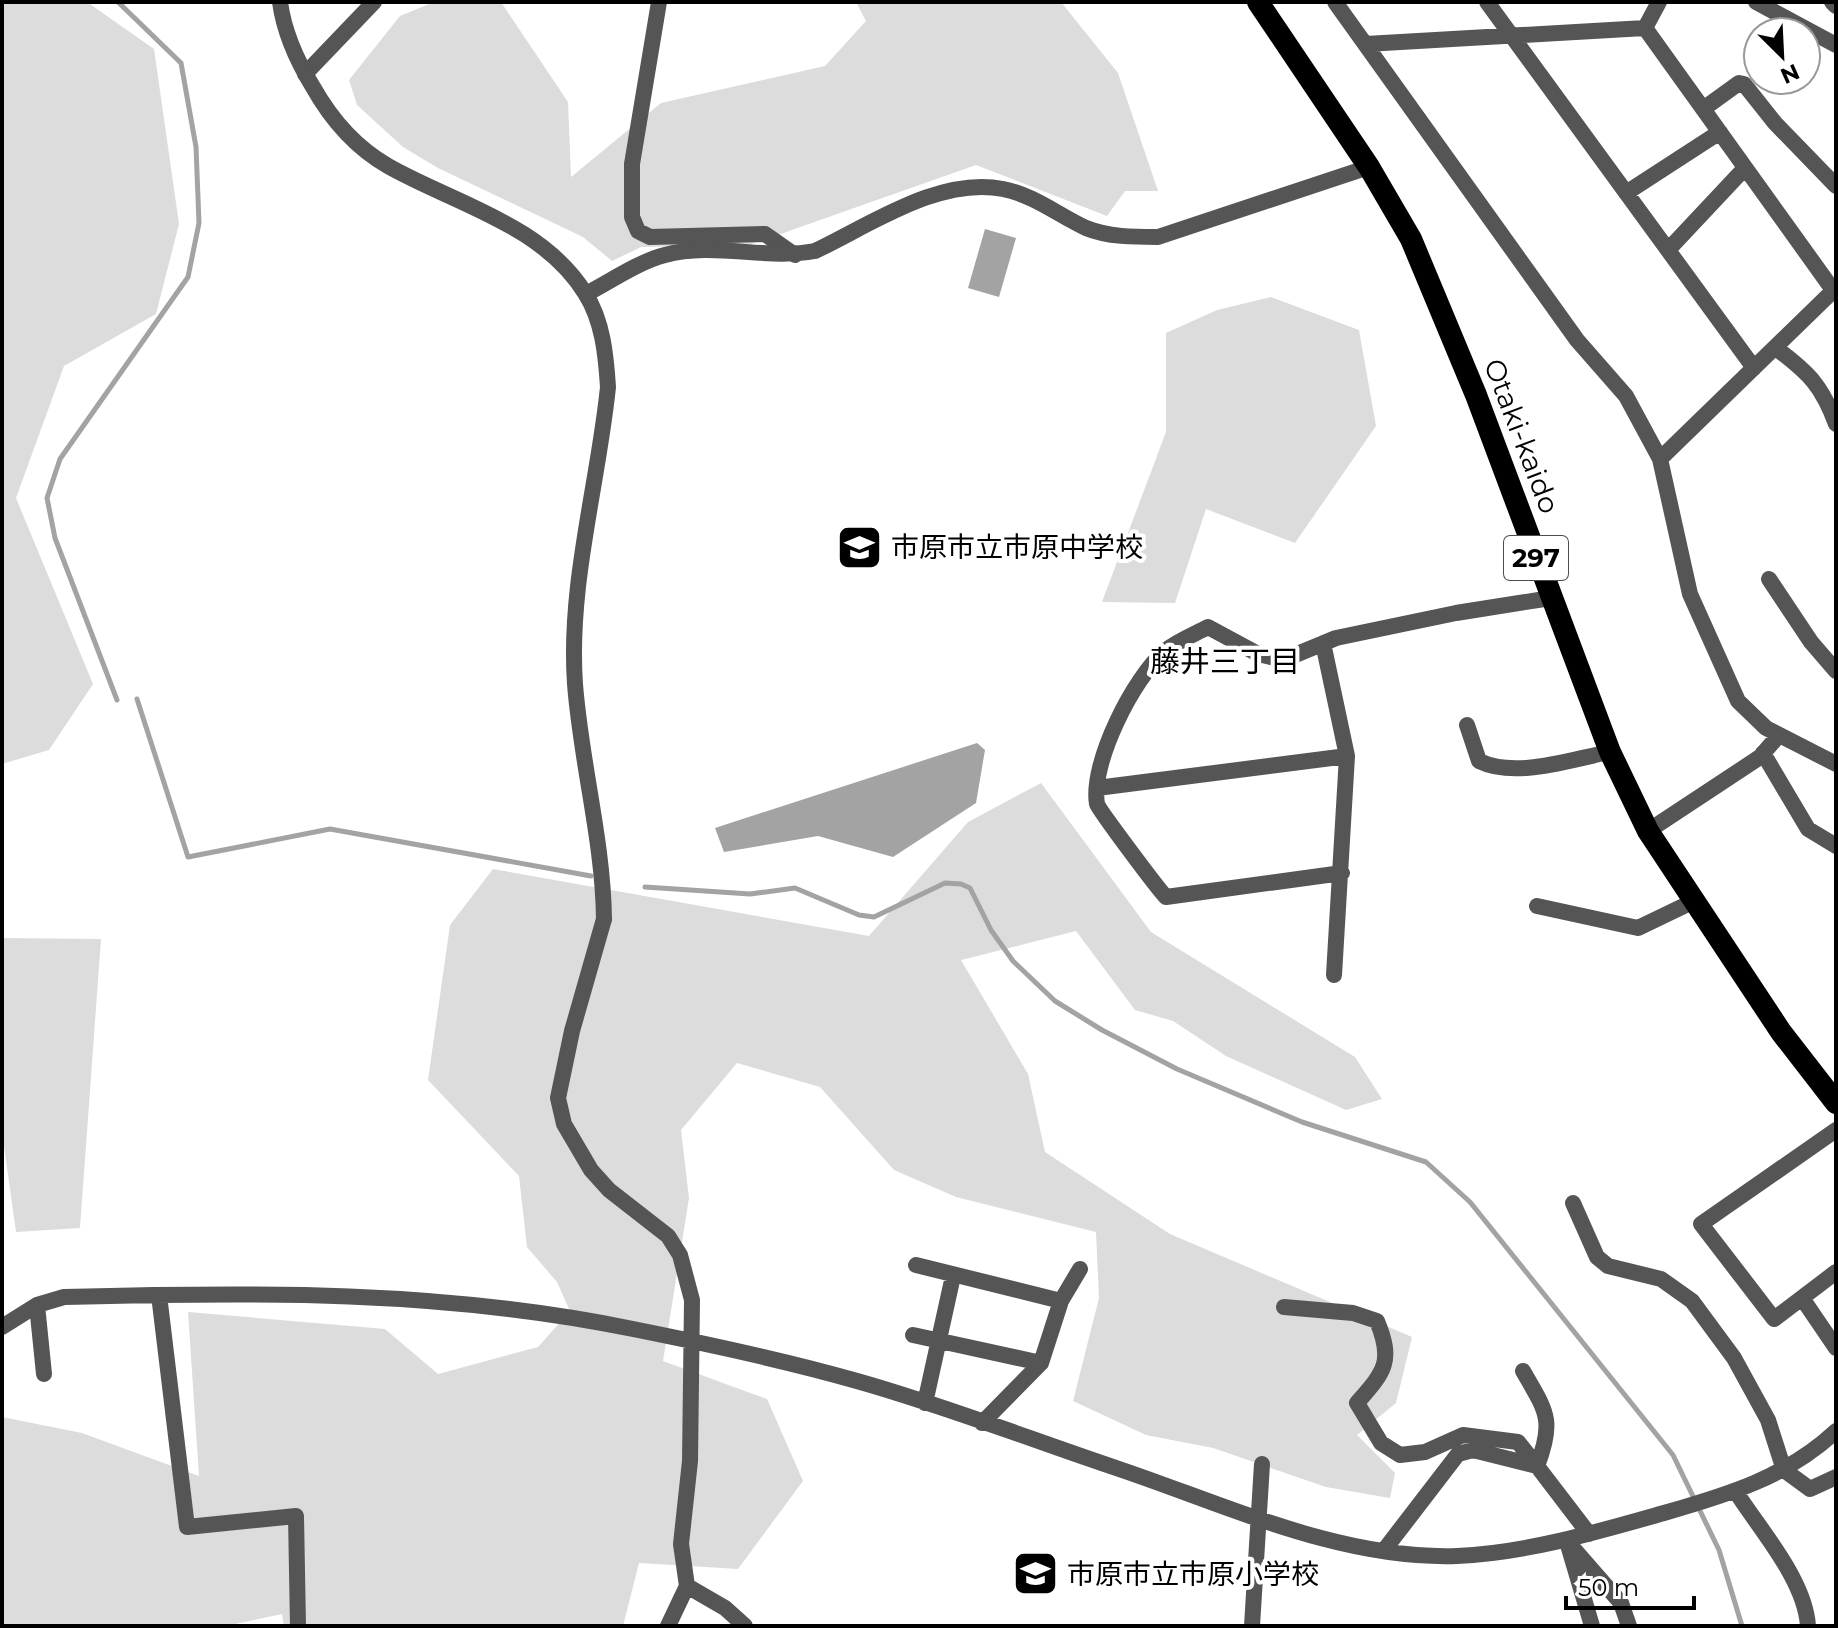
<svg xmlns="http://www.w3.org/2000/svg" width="1838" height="1628" font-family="Montserrat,'Noto Sans JP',sans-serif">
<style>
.green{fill:#dcdcdc}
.water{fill:#a3a3a3}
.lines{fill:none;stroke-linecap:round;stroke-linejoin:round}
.stream{stroke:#a3a3a3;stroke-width:5}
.minor{stroke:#555;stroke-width:16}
.tertiary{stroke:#555;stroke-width:16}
.trunk{stroke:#000;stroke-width:22}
.labels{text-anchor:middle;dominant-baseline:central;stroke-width:8;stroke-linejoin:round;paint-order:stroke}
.shield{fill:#fff;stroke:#4c4c4c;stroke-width:2}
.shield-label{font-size:26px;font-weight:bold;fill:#000}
.street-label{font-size:28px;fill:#000;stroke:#fff}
.poi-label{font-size:28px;fill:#000;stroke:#fff;text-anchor:start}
.neighbourhood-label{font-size:30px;fill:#000;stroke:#fff}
</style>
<rect width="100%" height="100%" fill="#fff"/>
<path class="green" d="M2,2H87L154,49L179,224L156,314L64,366L16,498L93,684L49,750L2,764Z
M434,2H501L568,102L571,177L661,103L825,66L866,21L856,2H1061L1118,73L1158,191H1125L1107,216L976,165L749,245L641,247L612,261L583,237L438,168L403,147L357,105L349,80L400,16Z
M1271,297L1359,330L1376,426L1295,543L1206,509L1175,603L1102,602L1166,432V333L1217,310Z
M1041,783L1151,932L1355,1057L1382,1099L1346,1110L1226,1056L1173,1021L1135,1010L1076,931L961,960L1028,1074L1045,1152L1170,1234L1412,1337L1396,1403L1357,1435L1395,1473L1390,1498L1326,1487L1213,1448L1146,1435L1073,1401L1099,1298L1096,1232L956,1197L894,1170L820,1087L737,1063L681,1130L689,1198L663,1361L767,1399L803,1481L738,1569L639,1563L623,1626H284L282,1614L226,1626H2V1417L82,1433L199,1476L188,1312L385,1329L438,1374L538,1347L570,1311L557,1282L527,1247L519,1176L428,1080L450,925L493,869L869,936L968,822Z
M2,938L101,939L80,1228L16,1232L2,1132Z"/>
<path class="water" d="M985,229L1016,238L999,297L968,288Z
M977,743L985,750L976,803L893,857L818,836L724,852L715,828Z"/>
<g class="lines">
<path class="stream" d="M137,699L188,857L330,829L591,876
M117,700L55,538L47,498L60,459L188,277L199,223L196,147L181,63L118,2
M645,887L750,894L795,888L859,915L874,917L945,883L961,884L970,888L991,930L1013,961L1055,1001L1102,1030L1177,1069L1302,1122L1426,1162L1470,1202L1673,1455L1719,1550L1742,1626"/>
<path class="minor" d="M659,2L632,164V217L638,231L650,237L765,234L795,255
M1335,2L1577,340L1626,396L1660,459L1690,594L1738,701L1766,728L1836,764
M1487,2L1754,368
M1645,28L1833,290
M1645,28L1659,2
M1366,44L1645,28
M305,74L374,2
M1703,109L1739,83L1744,84L1775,123L1836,186
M1626,193L1720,132
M1668,250L1745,168
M1777,349C1809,373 1822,386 1836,424
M1660,459L1836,288
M1769,579L1811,642L1836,671
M1323,643L1347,756L1334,975
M1467,725L1479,761C1516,779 1571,759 1610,752
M1763,753L1808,829L1836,846
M1097,788L1347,756
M1648,831L1760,757L1779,735
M1342,873L1166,897C1158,889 1099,810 1097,804C1090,763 1134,677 1165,651C1177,641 1195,634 1208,627L1258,654L1283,660L1336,638L1456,613L1551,598
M1537,906L1638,928L1692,902
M604,919L572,1031L558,1098L564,1124L591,1170L609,1190L668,1236L680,1255L692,1300L690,1461L681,1544L687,1586L725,1608L745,1626
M1836,1130L1701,1224L1774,1319L1836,1272
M1573,1203L1597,1257L1608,1266L1661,1279L1692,1301L1734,1358L1768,1420L1784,1470L1810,1489L1836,1477
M916,1265L1061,1301
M159,1295L187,1527L296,1516L298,1626
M1802,1298L1836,1348
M37,1305L44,1374
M1284,1307L1353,1313L1377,1321C1394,1362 1384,1372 1357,1403L1381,1443L1400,1455L1425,1452L1463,1435L1518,1442L1537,1466C1555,1420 1546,1411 1523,1371
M2,1327L37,1305L64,1297C255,1292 444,1290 633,1329C708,1344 784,1360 857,1381C946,1406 1032,1440 1119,1469C1226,1505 1341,1560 1457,1556C1526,1553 1597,1532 1664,1513C1727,1495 1787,1477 1836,1431
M913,1335L1041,1363
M925,1403L953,1276
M982,1423L1041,1363L1061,1301L1080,1269
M1736,1492C1761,1531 1805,1580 1808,1626
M1566,1540L1621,1603L1629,1626
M1568,1545L1592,1626
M1385,1549L1458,1454L1473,1450L1537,1466L1589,1534
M668,1626L687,1586
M1252,1626L1262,1464"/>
<path class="tertiary" d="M280,2C284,32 297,61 313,87C331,119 355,147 388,166C455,204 542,224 585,293C603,321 606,356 608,387C598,485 568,585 575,684C581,763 603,840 604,919
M1756,2L1836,45
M1832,2L1836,6
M586,294C611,281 638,262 665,255C713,242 767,260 815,251C870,225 940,176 1003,189C1034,195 1058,215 1086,228C1108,237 1134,237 1158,237L1369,167"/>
<path class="trunk" d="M1258,2L1369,167L1411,239L1476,395L1610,752L1648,831L1781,1032L1836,1103"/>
</g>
<defs>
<symbol id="school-square" viewBox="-11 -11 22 22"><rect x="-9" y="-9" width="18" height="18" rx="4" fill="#000" stroke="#fff"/><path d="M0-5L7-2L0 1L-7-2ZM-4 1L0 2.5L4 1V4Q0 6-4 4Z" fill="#fff"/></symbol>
</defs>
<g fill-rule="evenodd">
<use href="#school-square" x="834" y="522" width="51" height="51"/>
<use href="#school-square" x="1010" y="1548" width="51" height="51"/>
</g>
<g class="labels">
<rect class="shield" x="1504" y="536" width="64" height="44" rx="6"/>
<g class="shield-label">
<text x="1536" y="558">297</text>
</g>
<g class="street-label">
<text transform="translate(1522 436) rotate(69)">Otaki-kaido</text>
</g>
<g class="poi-label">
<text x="891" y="547">市原市立市原中学校</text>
<text x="1067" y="1574">市原市立市原小学校</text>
</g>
<g class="neighbourhood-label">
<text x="1225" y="661">藤井三丁目</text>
</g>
</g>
<rect width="1838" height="1628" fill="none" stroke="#000000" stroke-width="8"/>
<g transform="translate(1782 56) rotate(156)"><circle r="38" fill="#ffffff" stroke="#999999" stroke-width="2"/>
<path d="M0-6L14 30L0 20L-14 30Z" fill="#000000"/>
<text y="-12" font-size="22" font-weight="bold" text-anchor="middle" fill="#000000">N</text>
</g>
<path d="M1566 1596v12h128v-12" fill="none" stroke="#000000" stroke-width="4"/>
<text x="1578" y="1596" font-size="24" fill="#000000" stroke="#ffffff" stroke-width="6" paint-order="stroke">50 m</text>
</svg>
